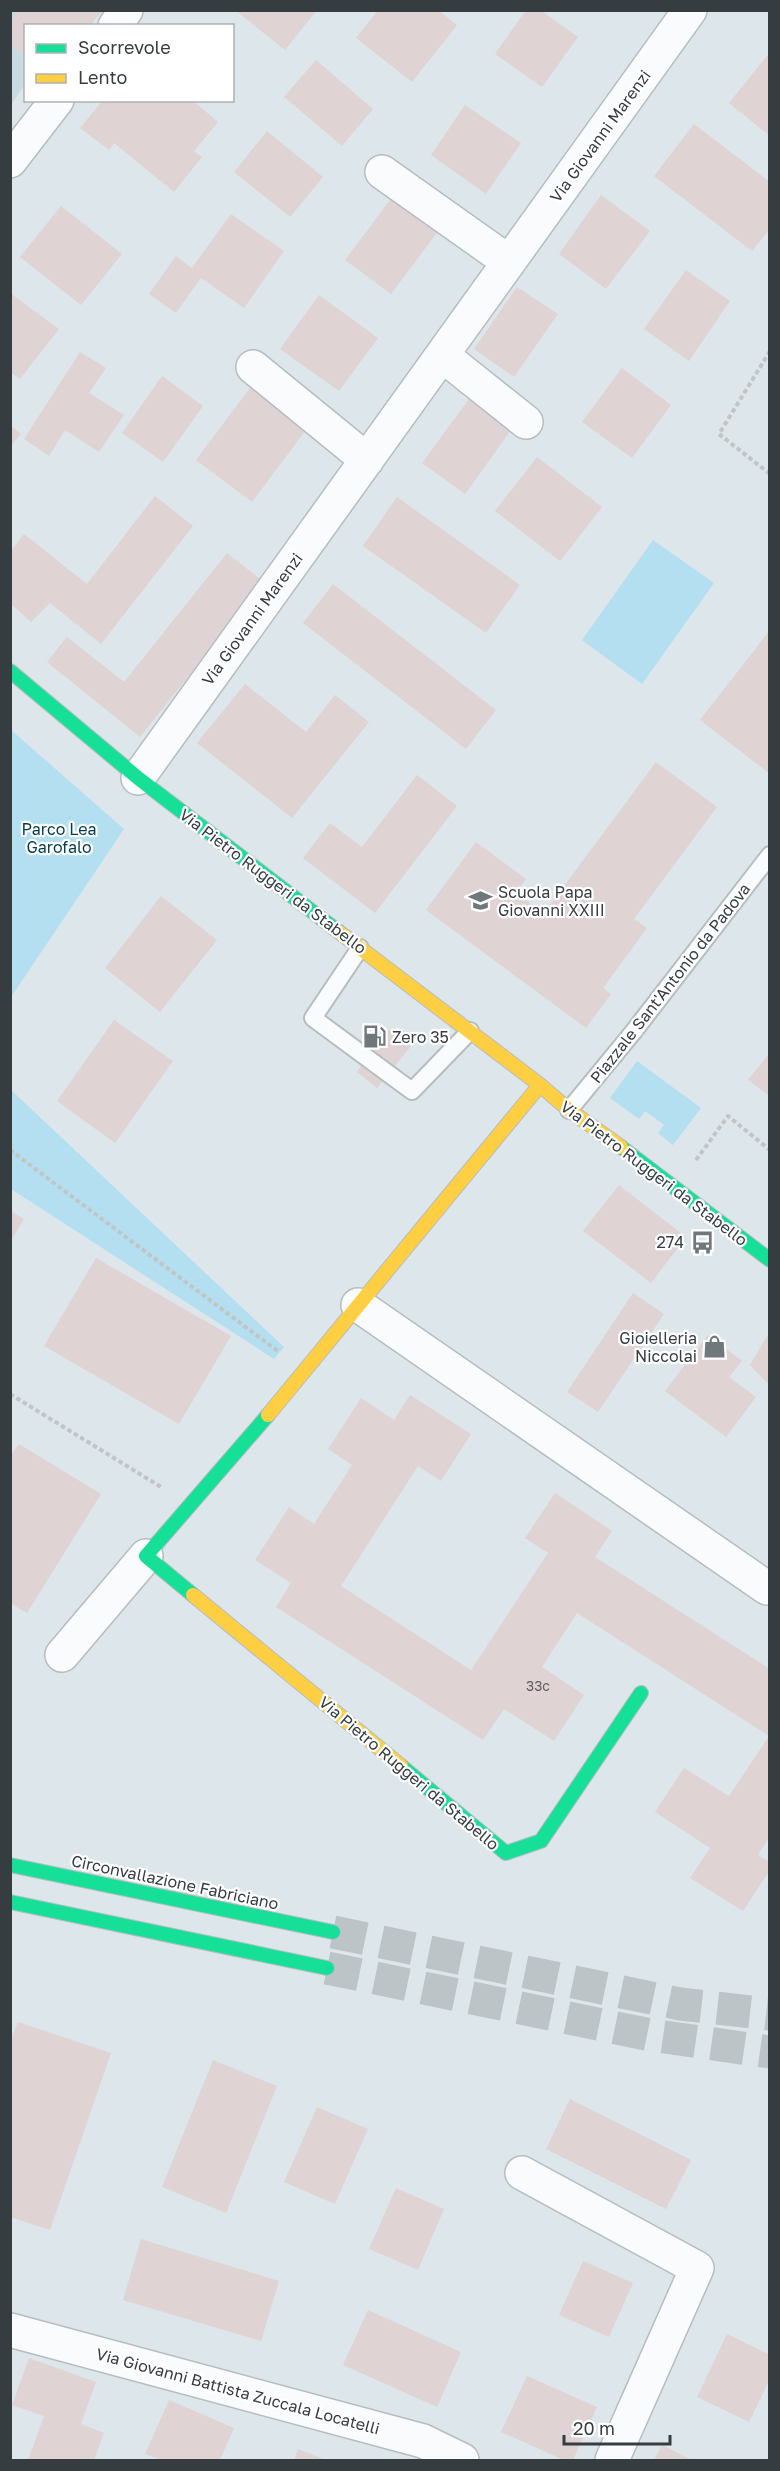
<svg xmlns="http://www.w3.org/2000/svg" width="780" height="2471" font-family="'Golos Text',sans-serif">
<style>
.built{fill:#c9dbe2}
.green{fill:#b3dff1}
.building{fill:#dfd3d3}
.lines{fill:none;stroke-linecap:round;stroke-linejoin:round}
.highway-tunnel{stroke:#bcc4c8;stroke-width:33;stroke-dasharray:33 16;stroke-linecap:butt}
.lane-casing{stroke:#b6bdc1;stroke-width:20}
.street-casing{stroke:#b6bdc1;stroke-width:36}
.fast-casing{stroke:#b6bdc1;stroke-width:16}
.slow-casing{stroke:#b6bdc1;stroke-width:16}
.path{stroke:#c2c5c6;stroke-width:4;stroke-dasharray:4.5 3;stroke-linecap:butt}
.lane{stroke:#fafbfc;stroke-width:16}
.street{stroke:#fafbfc;stroke-width:33}
.fast{stroke:#16e098;stroke-width:14}
.slow{stroke:#ffcf43;stroke-width:14}
.labels{text-anchor:middle;dominant-baseline:central;stroke-width:4.5;stroke-linejoin:round;paint-order:stroke}
.number-label{font-size:14px;fill:#606265}
.street-label{font-size:16px;fill:#363d40;stroke:#fff}
.park-label{font-size:16px;fill:#023d4e;stroke:#fff}
.poi-label{font-size:16px;fill:#363d40;stroke:#fff;text-anchor:start}
</style>
<rect width="100%" height="100%" fill="#dde6ea"/>
<path class="built" d="M11,11H102L90,25L26,26L25,84L11,105Z"/>
<path class="green" d="M653,540L714,583L642,684L582,640Z
M11,730L124,829L11,997Z
M637,1061L701,1108L673,1145L658,1133L664,1125L645,1111L639,1119L610,1098Z
M10,1089L284,1347L274,1359L11,1189Z"/>
<path class="building" d="M12,10H102L90,26H26V49L22,53L10,44V23L17,14Z
M235,10H317L285,50Z
M378,10H438L457,25L412,82L356,38Z
M526,10H540L578,37L542,87L495,54Z
M770,52V136L729,103Z
M316,60L373,109L342,146L284,97Z
M103,100H192L218,122L194,151L202,157L174,192L114,143L109,150L80,128Z
M465,105L521,143L486,194L431,155Z
M694,124L770,182V229L752,251L654,176Z
M267,131L323,177L290,217L234,172Z
M601,195L650,231L606,289L559,254Z
M393,196L439,230L391,294L345,260Z
M61,206L122,254L81,305L20,257Z
M231,214L284,251L244,308L201,278L176,313L149,294L176,256L192,268Z
M686,270L730,301L689,361L644,329Z
M517,287L558,314L514,377L474,349Z
M10,293L59,329L20,379L10,372Z
M319,295L378,338L339,391L280,349Z
M80,352L106,368L89,393L124,415L99,452L65,430L49,456L24,439Z
M622,368L671,405L632,458L582,422Z
M162,376L203,406L163,462L122,433Z
M253,384L309,426L252,502L196,460Z
M472,395L514,426L465,494L422,463Z
M10,425L21,434L10,447Z
M537,457L602,507L560,561L495,511Z
M155,496L193,526L101,644L50,603L31,622L10,603V552L24,534L87,584Z
M397,497L520,585L486,633L363,546Z
M227,553L264,582L140,737L47,662L67,637L124,682Z
M333,584L496,710L466,749L303,623Z
M770,630V774L700,720Z
M245,684L306,732L335,695L369,722L292,818L197,743Z
M656,762L717,807L634,919L647,928L603,988L611,994L586,1028L426,910L476,842L526,879L516,893L544,913Z
M417,775L457,806L375,913L303,858L330,823L362,847Z
M161,896L217,940L160,1012L105,968Z
M114,1020L173,1061L115,1143L57,1101Z
M388,1029L411,1046L377,1088L357,1072Z
M770,1053V1096L748,1080Z
M619,1185L686,1237L651,1283L583,1231Z
M10,1211L24,1219L10,1242Z
M96,1258L231,1336L179,1424L44,1346Z
M633,1293L664,1314L598,1412L567,1392Z
M770,1331V1386L750,1365Z
M708,1335L742,1361L729,1377L756,1397L726,1437L665,1391Z
M410,1395L471,1434L441,1481L418,1466L341,1586L471,1670L548,1553L525,1538L555,1493L612,1531L595,1557L770,1669V1836L758,1855L770,1862V1870L743,1911L690,1878L710,1848L655,1812L684,1768L729,1796L769,1736L577,1613L542,1667L584,1695L554,1741L504,1709L483,1740L276,1607L291,1583L255,1560L289,1507L314,1524L352,1465L328,1449L361,1398L394,1420Z
M19,1444L101,1494L27,1613L10,1603V1456Z
M18,2022L111,2053L50,2230L10,2217V2042Z
M213,2060L277,2086L226,2213L162,2187Z
M570,2099L691,2160L666,2209L546,2149Z
M317,2107L368,2129L335,2204L284,2182Z
M396,2188L444,2209L418,2270L369,2249Z
M141,2239L279,2281L261,2341L123,2300Z
M583,2261L633,2283L609,2337L559,2315Z
M368,2310L461,2352L437,2407L343,2365Z
M727,2334L770,2355V2379L749,2422L697,2397Z
M29,2358L96,2382L81,2424L104,2433L94,2460H28L44,2416L12,2405Z
M527,2376L597,2407L573,2460H564L501,2432Z
M169,2400L234,2428L220,2460H161L145,2454Z
M662,2445L692,2460H654Z
M298,2449L326,2460H294Z"/>
<g class="lines">
<path class="highway-tunnel" d="M333,1932L680,2004L770,2014
M327,1968L651,2035L770,2052"/>
<defs>
<path id="lane" d="M360,948L313,1018L412,1091L470,1031
M569,1110L634,1031L770,855"/>
<path id="street" d="M115,26L126,10
M10,161L57,100
M382,172L509,262
M442,355L526,422
M253,367L367,460
M138,778L690,10
M358,1305L767,1588
M62,1655L146,1556
M522,2173L697,2268L612,2460
M10,2330L423,2441L462,2460"/>
<path id="fast" d="M10,671L138,778L339,932
M621,1147L770,1260
M193,1595L146,1556L268,1415
M401,1766L506,1853L541,1841L641,1693
M10,1865L333,1932
M10,1902L327,1968"/>
<path id="slow" d="M339,932L540,1085L569,1110L621,1147
M268,1415L540,1085
M193,1595L401,1766"/>
</defs>
<use href="#lane" class="lane-casing"/>
<use href="#street" class="street-casing"/>
<use href="#fast" class="fast-casing"/>
<use href="#slow" class="slow-casing"/>
<path class="path" d="M770,351L719,434L770,474
M10,1150L279,1352
M696,1160L728,1116L770,1150
M10,1394L161,1487"/>
<use href="#lane" class="lane"/>
<use href="#street" class="street"/>
<use href="#fast" class="fast"/>
<use href="#slow" class="slow"/>
</g>
<defs>
<symbol id="school-bare" viewBox="-9 -9 18 18"><path d="M0-5L7-2L0 1L-7-2ZM-4 1L0 2.5L4 1V4Q0 6-4 4Z" fill="#70787c" stroke="#fff" stroke-width="2.5" paint-order="stroke"/></symbol>
<symbol id="fuel-bare" viewBox="-9 -9 18 18"><path d="M-5.5-6h7V0h2V4h1.3V-2.5L3-4.5l.8-.8L6-3V5H2.5V1h-1V6h-7ZM-4.2-4.7v3.2H.2V-4.7Z" fill="#70787c" stroke="#fff" stroke-width="2.5" paint-order="stroke"/></symbol>
<symbol id="bus-bare" viewBox="-9 -9 18 18"><path d="M-5-6H5V4H4V6H2V4H-2V6H-4V4H-5ZM-3.5-4V0h7V-4ZM-3.5 1.2v1.5H-2V1.2ZM2 1.2v1.5H3.5V1.2Z" fill="#70787c" stroke="#fff" stroke-width="2.5" paint-order="stroke"/></symbol>
<symbol id="shop-bare" viewBox="-9 -9 18 18"><path d="M-5-2.5h2.3a2.7 3.5 0 0 1 5.4 0H5L5.5 6h-11ZM-1.5-2.5h3a1.5 2.3 0 0 0-3 0Z" fill="#70787c" stroke="#fff" stroke-width="2.5" paint-order="stroke"/></symbol>
</defs>
<g fill-rule="evenodd">
<use href="#school-bare" x="464" y="884" width="33" height="33"/>
<use href="#fuel-bare" x="358" y="1020" width="33" height="33"/>
<use href="#bus-bare" x="686" y="1226" width="33" height="33"/>
<use href="#shop-bare" x="698" y="1330" width="33" height="33"/>
</g>
<g class="labels">
<g class="number-label">
<text x="538" y="1685">33c</text>
</g>
<g class="street-label">
<text transform="translate(600 136) rotate(-54)">Via Giovanni Marenzi</text>
<text transform="translate(252 619) rotate(-54)">Via Giovanni Marenzi</text>
<text transform="translate(273 881) rotate(37)">Via Pietro Ruggeri da Stabello</text>
<text transform="translate(670 983) rotate(-52)">Piazzale Sant'Antonio da Padova</text>
<text transform="translate(654 1173) rotate(37)">Via Pietro Ruggeri da Stabello</text>
<text transform="translate(409 1773) rotate(40)">Via Pietro Ruggeri da Stabello</text>
<text transform="translate(175 1882) rotate(12)">Circonvallazione Fabriciano</text>
<text transform="translate(238 2391) rotate(15)">Via Giovanni Battista Zuccala Locatelli</text>
</g>
<g class="park-label">
<text x="59" y="829">Parco Lea<tspan x="59" dy="18">Garofalo</tspan></text>
</g>
<g class="poi-label">
<text x="498" y="892">Scuola Papa<tspan x="498" dy="18">Giovanni XXIII</tspan></text>
<text x="392" y="1037">Zero 35</text>
<text x="684" y="1242" text-anchor="end">274</text>
<text x="697" y="1338" text-anchor="end">Gioielleria<tspan x="697" dy="18">Niccolai</tspan></text>
</g>
</g>
<rect width="780" height="2471" fill="none" stroke="#363d40" stroke-width="24"/>
<rect x="24" y="24" width="210" height="78" fill="#ffffff" stroke="#afb1b3" stroke-width="1.5"/>
<rect x="36" y="44" width="30" height="9" fill="#16e098" stroke="#afb1b3" stroke-width="1.5"/>
<text x="78" y="54" font-size="18" fill="#363d40">Scorrevole</text>
<rect x="36" y="74" width="30" height="9" fill="#ffcf43" stroke="#afb1b3" stroke-width="1.5"/>
<text x="78" y="84" font-size="18" fill="#363d40">Lento</text>
<path d="M564 2435v9h106v-9" fill="none" stroke="#363d40" stroke-width="3"/>
<text x="573" y="2435" font-size="18" fill="#363d40" stroke="#ffffff" stroke-width="4.5" paint-order="stroke">20 m</text>
</svg>
